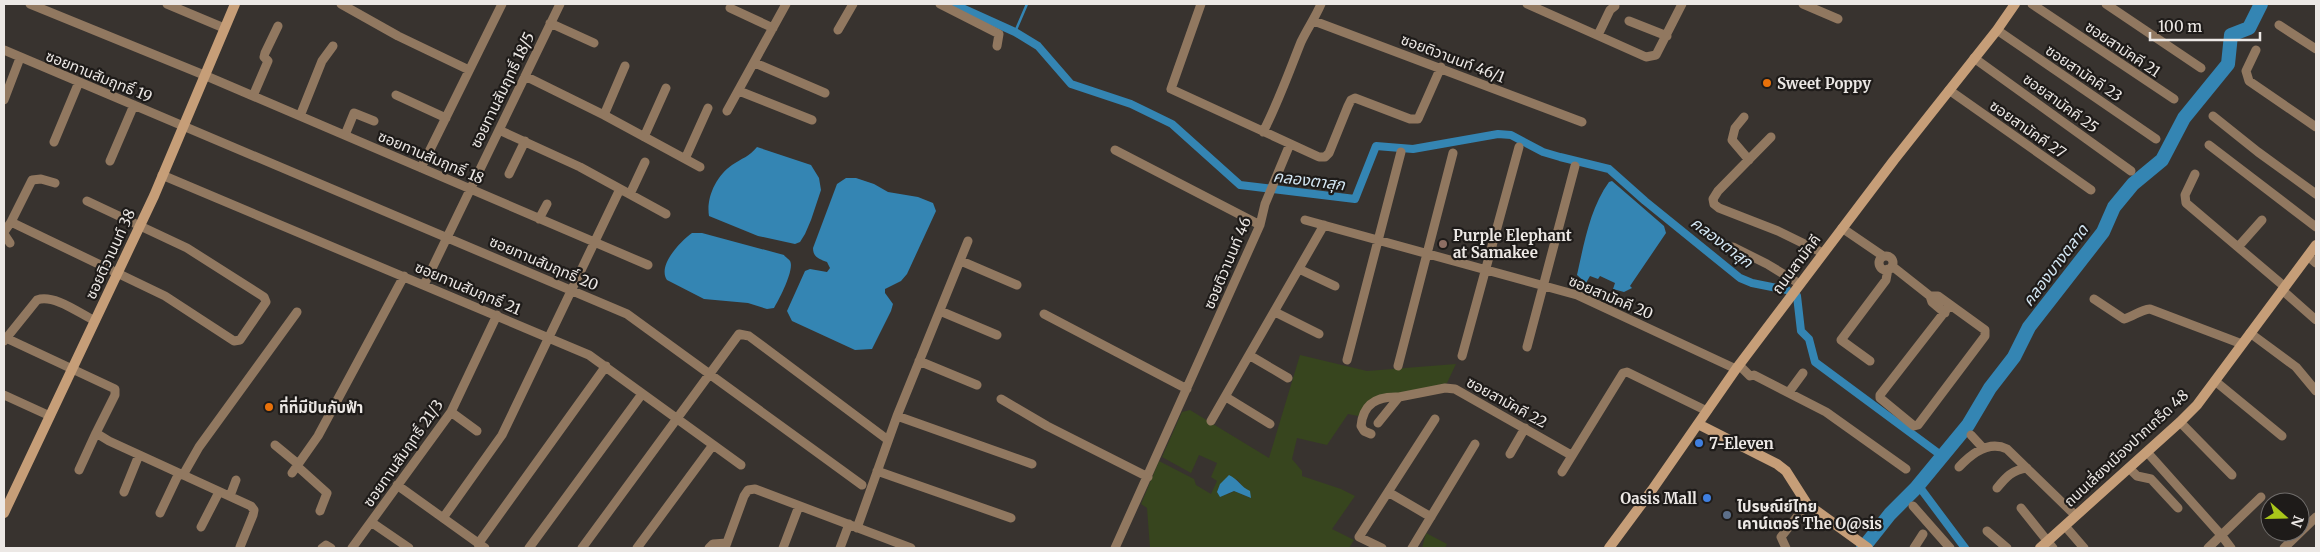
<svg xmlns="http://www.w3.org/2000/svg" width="2320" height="552" font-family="Merriweather,'Noto Sans Thai',serif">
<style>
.green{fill:#37451e;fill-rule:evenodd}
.water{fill:#3485b3}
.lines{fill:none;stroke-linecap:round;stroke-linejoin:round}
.stream{stroke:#3485b3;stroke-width:2.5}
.canal{stroke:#3485b3;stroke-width:8}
.river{stroke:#3485b3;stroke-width:14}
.street{stroke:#917860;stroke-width:9}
.secondary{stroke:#c69e78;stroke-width:10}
.food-dot{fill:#e8710a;stroke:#1e1b19;stroke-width:2}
.education-dot{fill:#8d6e63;stroke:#1e1b19;stroke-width:2}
.shop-dot{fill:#3f7fe0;stroke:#1e1b19;stroke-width:2}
.service-dot{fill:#5c6f8a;stroke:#1e1b19;stroke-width:2}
.labels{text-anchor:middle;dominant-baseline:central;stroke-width:4.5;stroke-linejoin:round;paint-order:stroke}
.street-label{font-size:15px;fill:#ece8e5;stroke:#1e1b19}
.poi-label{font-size:15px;font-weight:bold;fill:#ece8e5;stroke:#1e1b19;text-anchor:start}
.water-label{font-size:16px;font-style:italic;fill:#d4e7f4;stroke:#1e1b19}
</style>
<rect width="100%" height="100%" fill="#38332f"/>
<path class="green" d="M1300,355L1367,371L1456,364L1447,383L1372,399L1358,416L1348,414L1327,445L1297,438L1292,459L1302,471V476L1341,489L1355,496L1332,529L1354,540L1349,548H1150L1147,508L1141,504L1159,461L1194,479L1196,485L1211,494L1217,481L1211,477L1217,463L1199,455L1191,473L1162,457L1182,412L1190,410L1269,458ZM1237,479L1251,498L1234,491L1227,495Z
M1426,533L1447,544L1445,548H1422Z"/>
<path class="water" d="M757,147L811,165L819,178L821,190L811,220L805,234L800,242L795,244L758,236L709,216C706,198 716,176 732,165C742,158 749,157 757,147Z
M846,178H856L874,184L888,192L918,197L933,203L936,211L907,274L901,281L885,289V293L893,304L891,311L872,349L855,350L792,321L787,311L805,271L810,269L827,272L830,268L827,262C819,259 813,257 813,248L837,184Z
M1612,181L1664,226L1666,233L1630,286L1632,288L1624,292L1613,289L1615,283L1600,276L1598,279L1590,276L1586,283L1577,275C1584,244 1590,208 1609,182Z
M692,233H702L784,255C784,256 790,260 790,261C795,269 779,300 774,308L767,309L748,303L704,299L667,280C657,265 681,241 692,233Z
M1229,475C1238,479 1241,487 1250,491L1251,498L1234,491L1220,497L1217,492L1220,484Z"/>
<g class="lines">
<path class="stream" d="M1015,32L1027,4"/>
<path class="canal" d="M953,4L1015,32L1038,46L1071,84L1131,104L1172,124L1240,185L1355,199L1376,146L1413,149L1498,134L1511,135L1543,152L1560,157L1609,169L1645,201L1740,278L1752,283L1787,290
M1797,296L1801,331L1809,339L1815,362L1942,456
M1918,485L1965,548"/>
<path class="river" d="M1863,548L1890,514L1916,488L1968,425L1990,388L2014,357L2029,327L2103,232L2114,207L2133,184L2162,160L2184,118L2228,64L2231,35L2249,28L2261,4"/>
<path class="street" d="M30,4L204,75L648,265
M167,4L224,28
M341,4L398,36L469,70
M940,4L999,34L997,46
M1201,4L1171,89L1319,157H1325L1329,153L1348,106L1351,100L1355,98L1410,119H1418L1441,67
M1527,4L1646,57L1656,55L1682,4
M1803,4L1838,19
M2032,4L2174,99
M2106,4L2201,68
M730,8L773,28
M1314,21L1582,122
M1629,21L1667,36
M550,23L594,43
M2279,25L2316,49
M838,30L853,4
M1997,30L2156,139
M1598,35L1610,10L1615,6
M4,50L627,314L862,485
M2256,50L2246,71L2249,81L2316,127
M1974,58L2131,171
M755,63L825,93
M525,76L604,115L700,167
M1949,90L2091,190
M739,91L812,120
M396,95L446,118
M253,96L268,61L264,57L265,53L278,26
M4,100L20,58
M727,111L786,4
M604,115L625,66
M300,116L322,61L333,46
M2213,116L2258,152L2316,194
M1744,117L1735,128L1732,140L1749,160
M499,130L580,167L666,214
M1263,132C1278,103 1289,72 1301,42C1307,29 1315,18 1321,4
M345,135L354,113L374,121
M644,137L666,88
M1771,137L1718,191L1713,199L1714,204L1719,208L1778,231L1823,253
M54,142L79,82
M2209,145L2316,227
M1115,150L1260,225
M685,159L708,108
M110,161L134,105
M421,168L502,4
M509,174L525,141
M2195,174L2185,195L2186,203L2285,287
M162,175L589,355L741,465
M630,194L645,162
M539,219L547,204
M1305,220L1577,295L1736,369
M11,222L165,296L234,341L240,340L266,302L264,297L187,248L87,201
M1842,228L1883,256
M4,232L11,222L32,180L41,179L55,183
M4,234L10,243
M1733,247L1767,264L1800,284
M2238,247L2262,220
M2308,256L2316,263
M1879 263a7 7 0 1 1 14 0a7 7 0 1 1-14 0Z
M961,261L1017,285
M1892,266L1930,296H1938L1985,330V336L1918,425L1914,426L1880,398V395L1950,305
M1299,269L1335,286
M424,285L560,4
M2282,290L2316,320
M1930,296L1932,302L1945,313
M2094,299L2124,319C2134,316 2140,310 2150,309L2242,344
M940,311L997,335
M1275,312L1319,334
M1044,314L1187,389
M2250,333L2296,367L2316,391
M6,338L115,389V395L96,433L109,441L251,506L254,510L253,515L240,547
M4,341L37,300C54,294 79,313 95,321
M1527,347L1575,166
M1249,355L1288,378
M1462,356L1519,147
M1347,360L1401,152
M919,361L977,385
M1870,361L1841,340L1886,280L1888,269
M1739,365L1750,376L1754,375L1826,412L1906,469
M1398,366L1453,153
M2215,381L2282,436
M1789,392L1803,373
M4,395L50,416
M1226,397L1270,424
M1001,399L1047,426L1148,477
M451,412L477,431
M897,416L1032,464
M1211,421L1324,225
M2180,422L2232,475
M1378,423L1399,397L1445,388L1455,389L1571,455
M1371,434L1364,431L1361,426C1363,403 1378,396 1399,397
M1971,435L1983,448
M275,445L298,464
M2147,452L2222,536L2231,548
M1510,454L1525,428
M297,466L327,493L320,511
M1959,467C1971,454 1989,440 2007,449L2075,515
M2129,468L2137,476L2151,479L2178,508
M79,470L96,433
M877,471L1011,518
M1562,472L1623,373L1627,372L1707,411
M292,473L318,436L404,276
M183,475L199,447L297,312
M397,485L485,548
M1997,488C2006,477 2012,470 2027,468
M124,492L139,455
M1388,492L1431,517
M230,496L236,480
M1913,506L1950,548
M2021,508L2053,548
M160,513L179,473
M443,518L502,435L620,189
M371,522L409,548
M2065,526L2084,548
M201,527L219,492
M857,528L897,416L968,241
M1987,531L2007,548
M478,544L606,366
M322,548L326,545L331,548
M352,548L451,412L497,315
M529,548L642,394
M582,548L739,334L749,336L888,440
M637,548L713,445
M709,548L713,544L727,543
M725,548L744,496L748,490L755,489L911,548
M783,548L799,506
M840,548L849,524
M1115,548L1260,225L1265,204L1290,144
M1382,548L1359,537L1435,419
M1412,548L1475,444
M1786,548L1781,537L1807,504
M1914,548L1923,534
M2208,548L2261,497
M2284,548L2316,517"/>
<path class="secondary" d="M1698,424L1777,464L1786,471L1807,504L1868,548
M4,513L154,196L235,4
M1609,548L1652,490L1736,369L1894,160L1997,30L2015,4
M2040,548L2180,422L2197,405L2316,245"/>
</g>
<g class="food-dot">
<circle cx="1767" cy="83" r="5"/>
<circle cx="269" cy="407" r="5"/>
</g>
<circle class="education-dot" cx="1443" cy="244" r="5"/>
<g class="shop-dot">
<circle cx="1699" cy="443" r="5"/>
<circle cx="1707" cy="498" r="5"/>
</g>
<circle class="service-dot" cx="1727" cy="515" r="5"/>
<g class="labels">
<g class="street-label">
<text transform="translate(2123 49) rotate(34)">ซอยสามัคคี 21</text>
<text transform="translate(1453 58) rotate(21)">ซอยติวานนท์ 46/1</text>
<text transform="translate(2084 73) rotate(34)">ซอยสามัคคี 23</text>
<text transform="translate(99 76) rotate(22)">ซอยทานสัมฤทธิ์ 19</text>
<text transform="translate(502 90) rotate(-64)">ซอยทานสัมฤทธิ์ 18/5</text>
<text transform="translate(2061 103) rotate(36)">ซอยสามัคคี 25</text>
<text transform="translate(2028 129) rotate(35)">ซอยสามัคคี 27</text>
<text transform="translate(431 157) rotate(23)">ซอยทานสัมฤทธิ์ 18</text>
<text transform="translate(110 254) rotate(-65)">ซอยติวานนท์ 38</text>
<text transform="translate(544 263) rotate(23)">ซอยทานสัมฤทธิ์ 20</text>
<text transform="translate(1227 263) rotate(-67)">ซอยติวานนท์ 46</text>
<text transform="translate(1796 264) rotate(-53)">ถนนสามัคคี</text>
<text transform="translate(468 288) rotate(23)">ซอยทานสัมฤทธิ์ 21</text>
<text transform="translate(1611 297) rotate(23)">ซอยสามัคคี 20</text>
<text transform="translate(1507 402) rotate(29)">ซอยสามัคคี 22</text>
<text transform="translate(2126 448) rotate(-43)">ถนนเลี่ยงเมืองปากเกร็ด 48</text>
<text transform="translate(403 453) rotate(-55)">ซอยทานสัมฤทธิ์ 21/3</text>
</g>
<g class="poi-label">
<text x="1777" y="83">Sweet Poppy</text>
<text x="1453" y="235">Purple Elephant<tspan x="1453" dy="17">at Samakee</tspan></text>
<text x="279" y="407">ที่ที่มีปันกับฟ้า</text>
<text x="1709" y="443">7-Eleven</text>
<text x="1697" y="498" text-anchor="end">Oasis Mall</text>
<text x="1737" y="506">ไปรษณีย์ไทย<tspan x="1737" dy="17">เคาน์เตอร์ The O@sis</tspan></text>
</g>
<g class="water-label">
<text transform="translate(1309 180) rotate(7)">คลองตาสุก</text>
<text transform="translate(1722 242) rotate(37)">คลองตาสุก</text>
<text transform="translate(2055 265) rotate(-53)">คลองบางตลาด</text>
</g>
</g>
<rect width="2320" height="552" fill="none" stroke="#ece8e5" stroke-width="10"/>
<g transform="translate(2285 517) rotate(110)"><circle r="24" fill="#1e1b19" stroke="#706d6b"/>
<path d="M0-4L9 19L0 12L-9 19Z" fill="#a9c71a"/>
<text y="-8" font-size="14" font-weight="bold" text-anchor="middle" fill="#ece8e5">N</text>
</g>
<path d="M2150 32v8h110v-8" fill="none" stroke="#ece8e5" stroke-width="2.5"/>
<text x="2158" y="32" font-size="15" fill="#ece8e5" stroke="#1e1b19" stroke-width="4" paint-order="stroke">100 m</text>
</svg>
